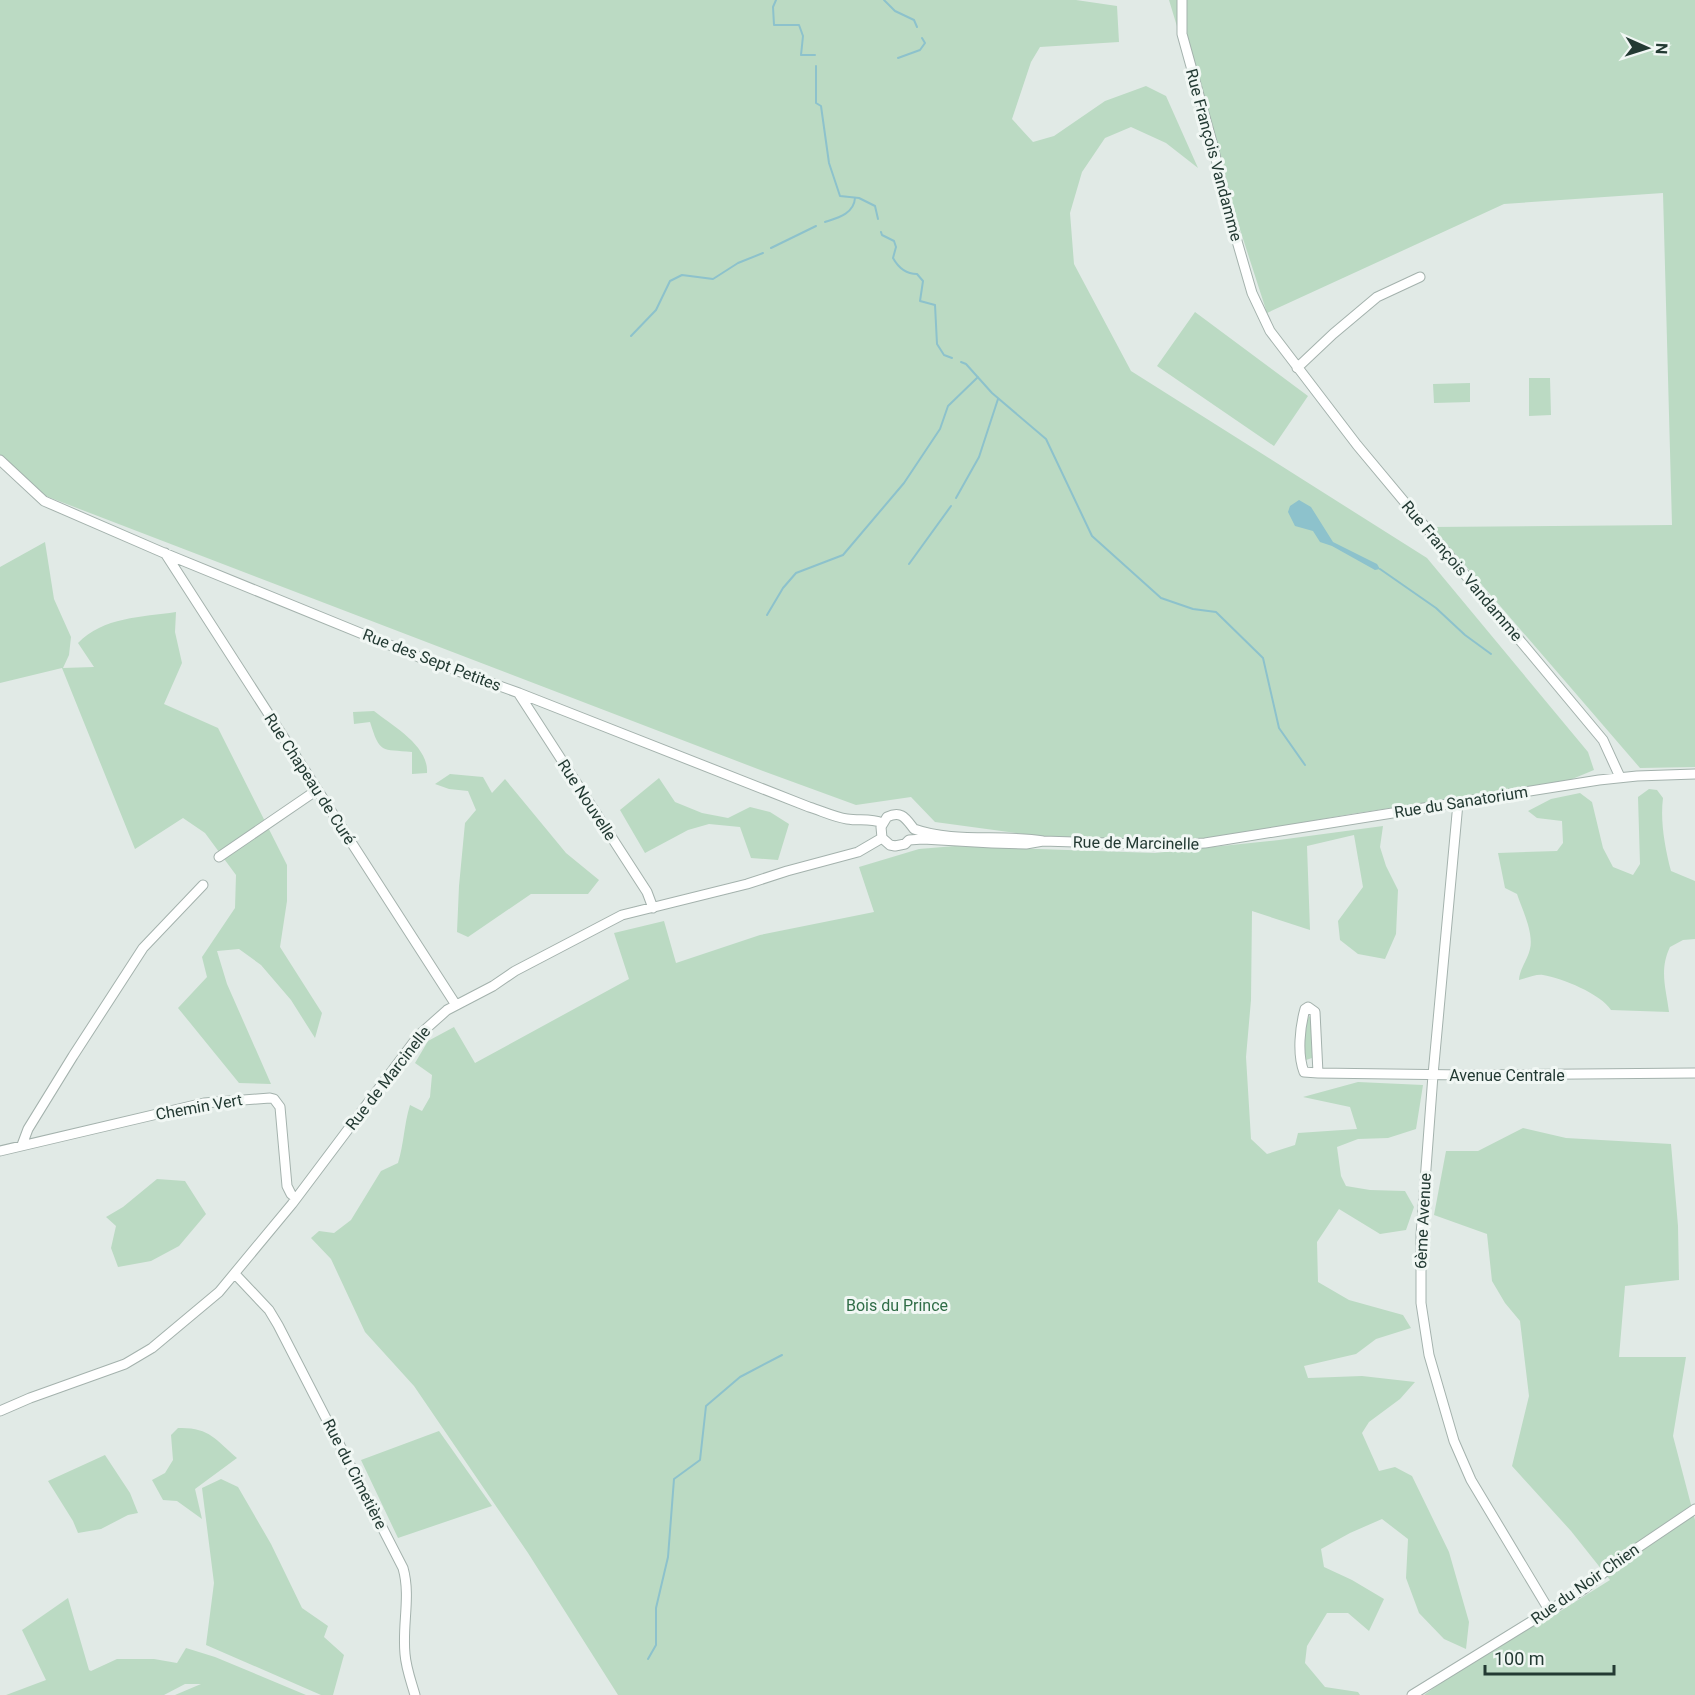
<svg xmlns="http://www.w3.org/2000/svg" width="1695" height="1695" font-family="Roboto,sans-serif">
<style>
.green{fill:#bbdac3}
.water{fill:#8dc2cc}
.lines{fill:none;stroke-linecap:round;stroke-linejoin:round}
.stream{stroke:#8dc2cc;stroke-width:2}
.minor-casing{stroke:#a4b2ad;stroke-width:11}
.minor{stroke:#fff;stroke-width:9}
.labels{text-anchor:middle;dominant-baseline:central;stroke-width:6;stroke-linejoin:round;paint-order:stroke}
.street-label{font-size:16px;fill:#233a33;stroke:#f1f7f4}
.park-label{font-size:16px;fill:#306d47;stroke:#f1f7f4}
</style>
<rect width="100%" height="100%" fill="#e1eae6"/>
<path class="green" d="M0,0H1076L1117,6L1119,42L1040,47L1031,62L1012,119L1033,142L1054,136L1105,101L1146,86L1166,96L1198,168L1166,143L1131,127L1105,138L1082,172L1070,213L1074,264L1131,371L1427,558L1588,752L1594,770L1565,782L1351,814L1202,840L1045,837L935,822L911,797L856,805L763,771L43,495L0,457Z
M1169,0H1695V767L1640,768L1432,527L1672,525L1663,193L1504,204L1267,313L1215,152Z
M1195,312L1308,396L1274,446L1157,366Z
M1529,378H1550L1551,415L1529,416Z
M1470,383V402L1434,403L1433,384Z
M45,542L54,599L71,637L69,655L63,668L94,667L78,643C103,617 142,617 176,612L175,632L182,663L164,704L218,728L287,865V901L280,947L322,1013L315,1038L291,1000L261,965L239,949L217,951L227,984L271,1084L239,1083L178,1008L207,977L202,957L235,908L236,875L205,833L183,818L135,849L62,668L0,683V567Z
M374,711C393,726 429,746 427,773L412,774V752C381,749 380,754 370,722L354,724L353,712Z
M450,774L483,777L492,793L505,779L566,853L599,880L588,894H531L468,937L457,932L459,886L465,823L476,810L468,791L449,789L435,784Z
M659,778L675,802L702,813L728,818L750,807L770,812L789,824L778,860L751,858L740,827L709,824L688,830L645,853L620,810Z
M1649,789L1657,790L1663,798C1660,821 1665,848 1671,871L1695,881V939L1683,940L1670,947C1659,970 1666,988 1669,1012L1611,1010C1601,994 1562,978 1543,975C1536,974 1527,978 1519,980C1520,968 1527,961 1530,949C1534,933 1522,909 1517,894L1505,888L1498,853L1557,851L1563,843L1562,821L1537,818L1528,811L1551,799L1580,793L1592,802L1603,848L1613,867L1633,875L1640,864L1638,797Z
M1383,826L1380,847L1386,866L1398,890L1396,934L1385,959L1358,954L1340,940L1338,921L1363,887L1354,835L1307,846L1310,930L1252,911L1251,1000L1246,1057L1251,1139L1267,1154L1295,1145L1298,1133L1357,1129L1350,1107L1303,1097L1358,1082L1423,1085L1416,1129L1388,1138L1358,1139L1337,1147L1341,1176L1346,1186L1370,1190L1405,1191L1414,1207L1406,1230L1380,1234L1339,1209L1317,1242L1318,1282L1349,1300L1403,1315L1411,1328L1376,1339L1356,1354L1304,1366L1308,1378L1362,1376L1415,1382L1400,1399L1369,1422L1362,1433L1379,1471L1395,1467L1412,1476L1449,1552L1469,1622L1466,1649L1444,1639L1419,1613L1406,1578L1408,1539L1382,1519L1350,1533L1321,1549L1324,1567L1352,1580L1384,1599L1369,1631L1348,1613H1327L1307,1646L1305,1663L1325,1687L1358,1692L1360,1695H618L528,1553L414,1386L365,1332L331,1259L311,1238L319,1231L334,1233L351,1220L381,1171L398,1163C404,1144 404,1124 410,1105L422,1111L430,1097L432,1075L415,1063L428,1041L454,1027L475,1063L629,979L614,933L664,921L676,963L760,935L874,912L859,867L919,849L955,846L1155,853L1279,840Z
M1309,1016L1311,1018L1312,1058L1306,1060L1303,1056L1307,1022Z
M1523,1128L1566,1138L1671,1144L1678,1226L1679,1280L1625,1286L1619,1357H1686L1673,1436L1695,1520V1695H1424L1531,1617L1538,1625L1610,1580L1571,1531L1512,1466L1529,1396L1520,1321L1505,1303L1492,1281L1487,1234L1434,1215L1446,1151H1478Z
M157,1179L185,1181L206,1214L179,1246L151,1261L118,1267L111,1248L116,1226L106,1217L123,1207Z
M178,1428C209,1427 215,1439 237,1458L195,1489L202,1519L177,1501L163,1500L152,1480L165,1473L173,1460L171,1435Z
M439,1431L492,1506L398,1538L361,1460Z
M105,1455L130,1493L138,1513L128,1515L101,1529L78,1533L73,1521L48,1481Z
M221,1479L238,1487L271,1544L302,1608L328,1626L324,1637L344,1655L333,1695H321L206,1645L214,1583L202,1488Z
M68,1598L89,1670L91,1671L117,1659H154L177,1663L186,1648L215,1657L306,1695H175L201,1684H185L164,1695H6L46,1680L22,1630Z"/>
<path class="water" d="M1299,500L1311,507L1333,542L1377,564L1380,569L1375,570L1332,546L1320,542L1313,531L1295,526L1288,512L1290,506Z"/>
<g class="lines">
<path class="stream" d="M776,0L773,7L774,25H799L803,36L801,55H815
M884,0L895,11L914,20L917,27
M898,58L920,50L925,43L922,38
M816,66V103L821,106L829,163L840,196L859,198L875,206L878,219
M825,222C837,218 854,214 855,198
M881,232L882,235L894,241L896,247L893,258C898,267 906,274 917,274L923,281L920,301L935,305L937,344L944,355L952,358
M771,248L816,226
M631,336L656,310L670,281L682,275L713,279L738,263L763,253
M961,362L966,364L992,393L1046,439L1092,536L1161,598L1193,609L1216,612L1263,658L1279,728L1305,765
M956,498L979,457L998,399
M909,564L951,506
M1380,569L1436,608L1465,635L1491,654
M767,615L783,588L796,573L843,555L904,483L940,429L948,406L978,377
M648,1659L656,1645V1608L668,1557L674,1479L700,1460L706,1406L740,1377L782,1355"/>
<defs>
<path id="minor" d="M1182,0V34L1212,142L1228,210L1252,293L1270,331L1357,445L1603,740L1620,777
M1297,368L1333,334L1377,297L1420,277
M0,460L44,501L164,553L419,657L519,693L809,807C822,811 834,817 847,819C859,821 871,818 882,823
M165,553L456,1005
M519,694L647,892L653,908
M1458,803L1433,1075L1421,1235V1303L1429,1355L1454,1441L1471,1480L1549,1610
M1043,841L1026,844L992,843L923,839L909,840L905,844L895,846L890,845L882,838L881,827L887,817C902,810 906,819 914,829C953,843 1002,834 1043,841L1169,845L1205,843L1599,780L1637,776L1695,774
M219,857L317,790
M1318,1073L1315,1012L1308,1007L1305,1009C1300,1027 1297,1054 1304,1072L1318,1073L1464,1075L1695,1073
M22,1145L28,1129L73,1056L143,948L203,885
M0,1151L204,1103L270,1098L274,1099L280,1107L287,1186L291,1194L296,1198
M235,1274L269,1310L278,1325L403,1568C411,1596 402,1625 405,1654C406,1668 411,1681 415,1695
M0,1411L30,1398L125,1364L152,1348L219,1292L292,1204L419,1035L447,1010L493,986L515,971L622,915L747,884L787,871L858,852L882,838
M1412,1695L1584,1589L1618,1561L1695,1509"/>
</defs>
<use href="#minor" class="minor-casing"/>
<use href="#minor" class="minor"/>
</g>
<g class="labels">
<g class="street-label">
<text transform="translate(1214 155) rotate(75)">Rue François Vandamme</text>
<text transform="translate(1462 571) rotate(50)">Rue François Vandamme</text>
<text transform="translate(432 660) rotate(21)">Rue des Sept Petites</text>
<text transform="translate(310 779) rotate(57)">Rue Chapeau de Curé</text>
<text transform="translate(587 800) rotate(57)">Rue Nouvelle</text>
<text transform="translate(1461 802) rotate(-9)">Rue du Sanatorium</text>
<text transform="translate(1136 843) rotate(1)">Rue de Marcinelle</text>
<text x="1507" y="1075">Avenue Centrale</text>
<text transform="translate(388 1078) rotate(-52)">Rue de Marcinelle</text>
<text transform="translate(199 1107) rotate(-10)">Chemin Vert</text>
<text transform="translate(1423 1221) rotate(-87)">6ème Avenue</text>
<text transform="translate(355 1474) rotate(63)">Rue du Cimetière</text>
<text transform="translate(1585 1584) rotate(-35)">Rue du Noir Chien</text>
</g>
<g class="park-label">
<text x="897" y="1305">Bois du Prince</text>
</g>
</g>
<g transform="translate(1647 48) rotate(93)" stroke="#f1f7f4" stroke-width="4.5" paint-order="stroke">
<path d="M0-4.5L10 22L0 15L-10 22Z" fill="#233a33"/>
<text y="-9" font-size="16" font-weight="bold" text-anchor="middle" fill="#233a33">N</text>
</g>
<path d="M1485 1665v9h129v-9" fill="none" stroke="#233a33" stroke-width="3"/>
<text x="1494" y="1665" font-size="18" fill="#233a33" stroke="#f1f7f4" stroke-width="4.5" paint-order="stroke">100 m</text>
</svg>
